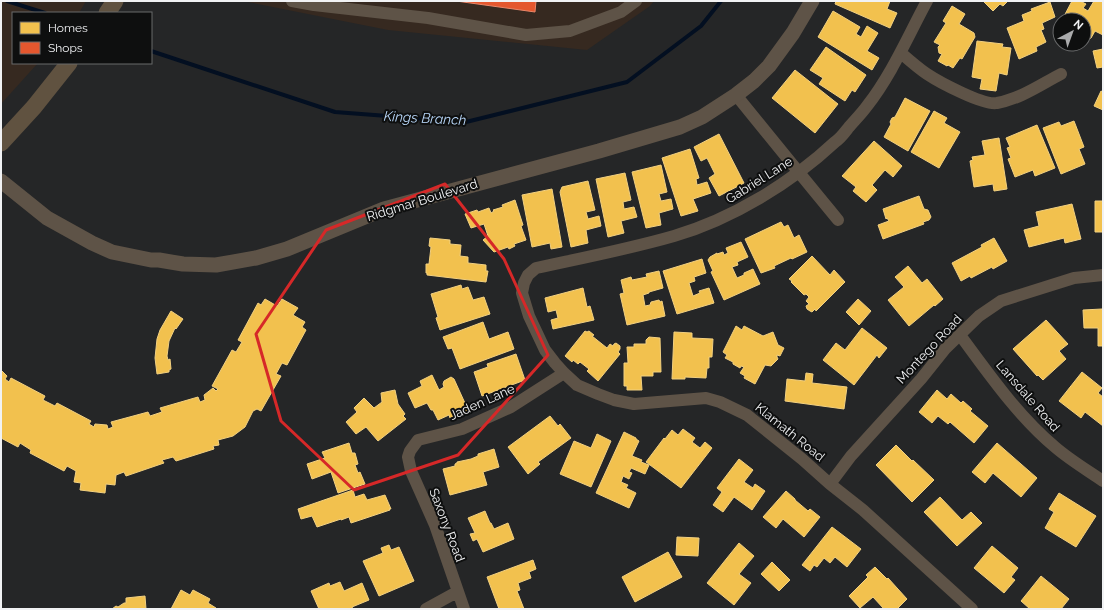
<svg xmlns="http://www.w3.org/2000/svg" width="1104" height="610" font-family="Raleway,sans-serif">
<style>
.commercial{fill:#362920}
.homes{fill:#f2c14e;stroke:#f2d080}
.shops{fill:#e4572e;stroke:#e88669}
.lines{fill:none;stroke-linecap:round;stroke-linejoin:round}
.stream{stroke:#030f21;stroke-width:4}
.minor{stroke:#5e5347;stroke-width:12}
.tertiary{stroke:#5e5347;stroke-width:15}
.secondary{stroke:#605240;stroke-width:17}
.marked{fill:none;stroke:#d62828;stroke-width:3;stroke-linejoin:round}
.labels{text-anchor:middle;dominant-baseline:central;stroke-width:4;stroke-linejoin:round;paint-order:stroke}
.street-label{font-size:13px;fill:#f1f2f4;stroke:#0e0f0f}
.water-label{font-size:14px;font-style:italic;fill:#bad9fc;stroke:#0e0f0f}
</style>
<rect width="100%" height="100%" fill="#252627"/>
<path class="commercial" d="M1,1H86L79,13H13V63H38L1,104Z
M243,1H654L650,6L587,50L388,30Z"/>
<path class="homes" d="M836,1H890L887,9L897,13L890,28L835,4Z
M983,1H1008L1003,6L1000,4L993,11Z
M1072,1H1080L1086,4L1083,8L1088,11L1094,1H1103V35L1095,31L1091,38L1089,39L1084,36V20H1062Z
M1050,2L1055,17L1042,23L1044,29L1041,30L1046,42L1036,47L1037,51L1019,59L1007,28L1024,21L1022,15L1032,11L1031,9Z
M952,6L965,14L959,24L974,33L975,37L962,59L960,58L953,68L948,65L947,66L938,61L942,54L939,53L938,47L940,45L934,42L946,23L943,21Z
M833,11L860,27L856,34L861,37L867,26L878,33L867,51L879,58L872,70L818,37Z
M977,41L1003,44L1002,47L1011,48L1007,75L999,73L996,91L980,89L982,79L972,77Z
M826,47L866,75L855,92L852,90L845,101L819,84L823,78L810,70Z
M1103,49V67L1097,68L1093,51Z
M795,70L838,104L815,133L772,98Z
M1101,91L1103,92V110L1094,106Z
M905,98L930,111L908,151L884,137L891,124L890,122L892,118L895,117Z
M934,111L947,118L944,123L960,132L939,168L911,152Z
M1074,121L1084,147L1079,149L1085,164L1061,174L1043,128L1059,122L1061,126Z
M1037,125L1055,168L1035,176L1033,170L1015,177L1008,159L1011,158L1007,148L1010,147L1006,138Z
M719,134L744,183L719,196L709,178L715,174L707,158L701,161L694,147Z
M999,138L1007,189L994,191L993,184L974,187L970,161L973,160L972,157L985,155L982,141Z
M874,141L902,166L893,177L885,170L872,185L877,190L866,202L853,191L856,187L842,176Z
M690,149L699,178L696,179L697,185L707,182L711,193L693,199L698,211L681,216L662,158Z
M661,165L667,192L659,194L661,201L671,199L673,209L659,213L661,225L646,228L632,172Z
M625,173L631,200L623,202L624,209L634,207L637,217L621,221L624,233L608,237L596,179Z
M588,181L595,210L586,212L588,219L599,216L601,226L586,230L588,243L571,247L560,192L562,187Z
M552,189L562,247L551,249L550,243L532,247L522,195Z
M919,196L924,209L928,210L931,217L929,220L923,222L924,224L883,239L878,225L889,221L887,218L886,219L883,209Z
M515,200L523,225L521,226L526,240L514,244L515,246L509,249L508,247L494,252L483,240L488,236L484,224L471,228L465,214L477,210L478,212L489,208L491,213L494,211L493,210L503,207L502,205Z
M1095,201H1103V232H1095Z
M1072,204L1081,239L1065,243L1064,238L1029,247L1024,230L1039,226L1036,212Z
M781,222L784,227L788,225L794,238L799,235L807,252L792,259L791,258L774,266L775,268L761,273L745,239Z
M430,238L450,240V244L461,245L460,256L468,257V263L486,265V271H488L486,282L427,275V273H426V264H429L431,247L429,246Z
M994,238L1007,261L993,269L992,267L971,278L970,276L961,281L952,263L982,247L981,245Z
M741,242L748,257L737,262L738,265L732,267L737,278L744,275V273L753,269L760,284L724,300L711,272L713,271L708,260L710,257L717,253V254L723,252L724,255L728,253L726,248Z
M812,256L830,275L834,270L845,282L816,311L815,309L812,312L810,311L807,309L806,306L809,304L806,301L809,297L806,294L804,295L791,282L792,281L789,279Z
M702,259L706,273L694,277L695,281L689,283L693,296L700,293L699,291L709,288L714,303L677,314L663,271Z
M908,266L922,283L927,279L943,299L935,306L934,305L909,326L888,300L904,287L895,277Z
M659,271L663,288L649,292V293L643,295L645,306L650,305L651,302L659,300L660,302L662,301L665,316L627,325L620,294L624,293L621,280L631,277L632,280L647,277L646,274Z
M461,285L462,289L468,287L473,300L484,297L490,314L440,330L436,318L438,317L431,294Z
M583,288L587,307L590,306L594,320L553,329L551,320L558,318L556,310L548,312L545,298Z
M265,299L277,306L282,299L298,308L293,315L305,322L302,327L306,330L287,365L282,363L276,374L281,376L261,411L257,409L253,411L245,427L233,436L218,440L219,445L213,446L214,449L176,461L173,457L162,460L164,463L126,476L124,472L116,475L115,485L106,484L105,493L80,490L81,483L74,482L76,471L67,466L64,471L30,453L31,450L20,443L18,447L1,438V370L7,376L5,379L9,382L11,378L45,396L43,400L55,406L57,403L91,421L89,424L94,427L95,424L107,425L108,429L113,427L111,422L148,412L150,416L162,412L160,408L198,397L200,402L205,400L204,395L213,388L216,391L218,389L212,386L232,350L236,352L242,342L238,340L258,303L261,305Z
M858,299L871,311L859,325L846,312Z
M1102,309L1103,312V346H1098V328H1084L1083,310Z
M171,311L183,319L176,329L175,328L169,341L167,356L168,360L170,359L171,369L169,370V372L157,374L155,358L157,339L160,330Z
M1046,320L1068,344L1059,351L1066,359L1043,380L1038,375L1037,376L1013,349Z
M483,322L489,339L508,332L514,349L460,369L452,348L448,349L443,337Z
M736,326L742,330L744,326L763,336L773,332L778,345L784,348L780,356L777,355V357L778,359L771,366L765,365L755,384L744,378L745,376L740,373L744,367L741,366L740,368L733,364V362L725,358L727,355L723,352Z
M862,328L887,348L879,358L877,355L854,385L823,360L836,343L845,350Z
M585,331L587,332L589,331L594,335L592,336L607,348L610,344L613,346L614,344L616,343L620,346V349L618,352L620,354L598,381L587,371L589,369L580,362L578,364L573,360L572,362L565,356Z
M674,332L692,333V338L713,339L712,357H709V368H707L706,378L685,377V379H672Z
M649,337L660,338L661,372H653V376H641L642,390H627V386H624V363H628L627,347H634V344H646V340Z
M516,354L525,380L482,396L474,372L488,367L487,364Z
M1082,372L1102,388L1098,393L1103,397V426L1085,412L1081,418L1059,401Z
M806,373L813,374L812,383L847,387L844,409L785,401L787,379L805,381Z
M432,375L439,390L444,387L443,384L444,381L451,377L454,379L469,412L460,416L459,414L450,418L449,415L438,420L433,410H431L427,403L415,408L408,393L422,386L420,381Z
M395,390L398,404L405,414L403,416L406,419L378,441L366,427L356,434L346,422L357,412L354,408L364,398L374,408L382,402L381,393Z
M937,390L947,399L951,394L961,403L963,401L972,409L970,411L988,426L974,443L950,422L948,424L938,416L932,423L919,412Z
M550,416L558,426L560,424L571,438L538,462L540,464L528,474L508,447Z
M683,429L695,438L692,442L700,448L705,442L712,448L681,488L646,462L664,438L665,439L672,430L678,435Z
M624,432L636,438V439L639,441L632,456L642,460L641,462L649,465L645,474L631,468L629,472L632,473L629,479L623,476L621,482L628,485L626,488L636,493L629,508L596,493Z
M597,434L611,441L591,487L560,474L574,441L591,448Z
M349,443L352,453H355L358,464L355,465L358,473L360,472L365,484L338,493L331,472L312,479L307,464L325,458L322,452Z
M997,443L1037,478L1021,497L993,473L985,483L972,472Z
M896,445L912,461L913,460L934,480L912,502L876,465Z
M494,449L499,467L483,472L487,485L450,495L443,469L455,466V464L457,463V462L471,459L478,456V454Z
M739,459L753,470L744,482L753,488L755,484L765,491L752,510L734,497L723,512L713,505L722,492L717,488Z
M353,490L355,497L364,494L367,500L385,495L391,509H389L390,510L351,523L349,517L341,520V519L317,527L312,516L301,519L298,509Z
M786,491L795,499V500L808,511L810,509L820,517L804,537L783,519L776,528L763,517Z
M1059,493L1096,516L1076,547L1045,528L1054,512L1049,509Z
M940,497L962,520L971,512L982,523L957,546L924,512Z
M485,511L490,523H491L494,529L508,523L514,539L483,552L477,539L473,541L470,534L475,533L468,518Z
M832,527L861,549L847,567L835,557L830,563L824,558L817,567L814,565L810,571L802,565Z
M677,537L699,538L698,556L676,555Z
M739,543L754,556L739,574L751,583L734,605L707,583Z
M389,545L391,550L399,547L414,581L379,596L363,561L383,553L381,548Z
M992,546L1018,568L1011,577L1015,580L1004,593L974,568Z
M668,552L682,577L635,602L622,577Z
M533,560L536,569L529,572L531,578L518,583L520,590L517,591L524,609H499L487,577Z
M772,562L790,580L779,591L761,574Z
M875,567L887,579L888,578L907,599L897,609H884L873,597L860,608L849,596L868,577L866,575Z
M1041,576L1069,599L1061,609H1030L1021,601Z
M340,582L344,591L362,583L369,600L352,607L353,609H319L311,591L329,583L330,586Z
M181,590L190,595L193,590L210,599L208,603L216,608L215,609H171Z
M145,596L146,609H112L116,606L118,607L124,603H126V598Z"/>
<path class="shops" d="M456,1H536L535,12Z"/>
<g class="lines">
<path class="stream" d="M7,1L45,13
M151,51L335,112L466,122L627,82L701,26L721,1"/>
<path class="minor" d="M292,1L314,5L428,18L526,35L570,31L621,12L636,1
M927,1C908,36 892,74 867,106C862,113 855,120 849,127C845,132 841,138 835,142C791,183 732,219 674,236C629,249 582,258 536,268L528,275L524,283L522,293L529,316L545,350L555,363L564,373L577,385L598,394L614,400L634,404L706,398L720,402L747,415L802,459L830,484L863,510L972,609
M901,53C909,60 918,68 927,74C939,82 984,106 997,103C1020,99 1040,85 1061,74
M736,95C770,137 804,179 838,220
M960,335C989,374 1017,415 1055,447C1070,460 1087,470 1103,481
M830,484L851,456L921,379L945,349L979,316L1001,301L1074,278L1103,275
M426,609L457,592
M464,609L435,525L411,471L408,457L410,451L418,440L462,429L511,407L564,373"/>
<path class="tertiary" d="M1,181L47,218L92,243L112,252L151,260H159L183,264L216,265L256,258L287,249L384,209L599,151L680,127L702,117L736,95L754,81L769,66L793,33L812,1"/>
<path class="secondary" d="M107,13L115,1
M1,143L34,107L69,63"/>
</g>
<path class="marked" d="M445,184L504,259L548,355L458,455L354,490L281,421L256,334L326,230Z"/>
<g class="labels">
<g class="street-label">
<text transform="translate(759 180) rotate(-32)">Gabriel Lane</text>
<text transform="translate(422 200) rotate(-17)">Ridgmar Boulevard</text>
<text transform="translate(929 349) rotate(-47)">Montego Road</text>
<text transform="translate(1028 396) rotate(49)">Lansdale Road</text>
<text transform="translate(482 402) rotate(-24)">Jaden Lane</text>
<text transform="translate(790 432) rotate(39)">Klamath Road</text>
<text transform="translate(447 525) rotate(69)">Saxony Road</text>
</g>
<g class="water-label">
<text transform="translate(425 118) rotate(3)">Kings Branch</text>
</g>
</g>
<rect width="1104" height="610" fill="none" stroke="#f1f2f4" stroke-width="4"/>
<rect x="12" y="12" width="140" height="52" fill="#0e0f0f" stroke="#696a6b"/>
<rect x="20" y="22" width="20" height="12" fill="#f2c14e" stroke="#696a6b"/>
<text x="48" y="32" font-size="12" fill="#f1f2f4">Homes</text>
<rect x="20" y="42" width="20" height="12" fill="#e4572e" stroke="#696a6b"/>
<text x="48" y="52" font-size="12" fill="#f1f2f4">Shops</text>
<g transform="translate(1072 32) rotate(41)"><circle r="19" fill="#0e0f0f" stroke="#696a6b"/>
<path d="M0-3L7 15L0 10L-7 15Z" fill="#aaabac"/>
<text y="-6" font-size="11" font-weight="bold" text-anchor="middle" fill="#f1f2f4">N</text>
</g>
</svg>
